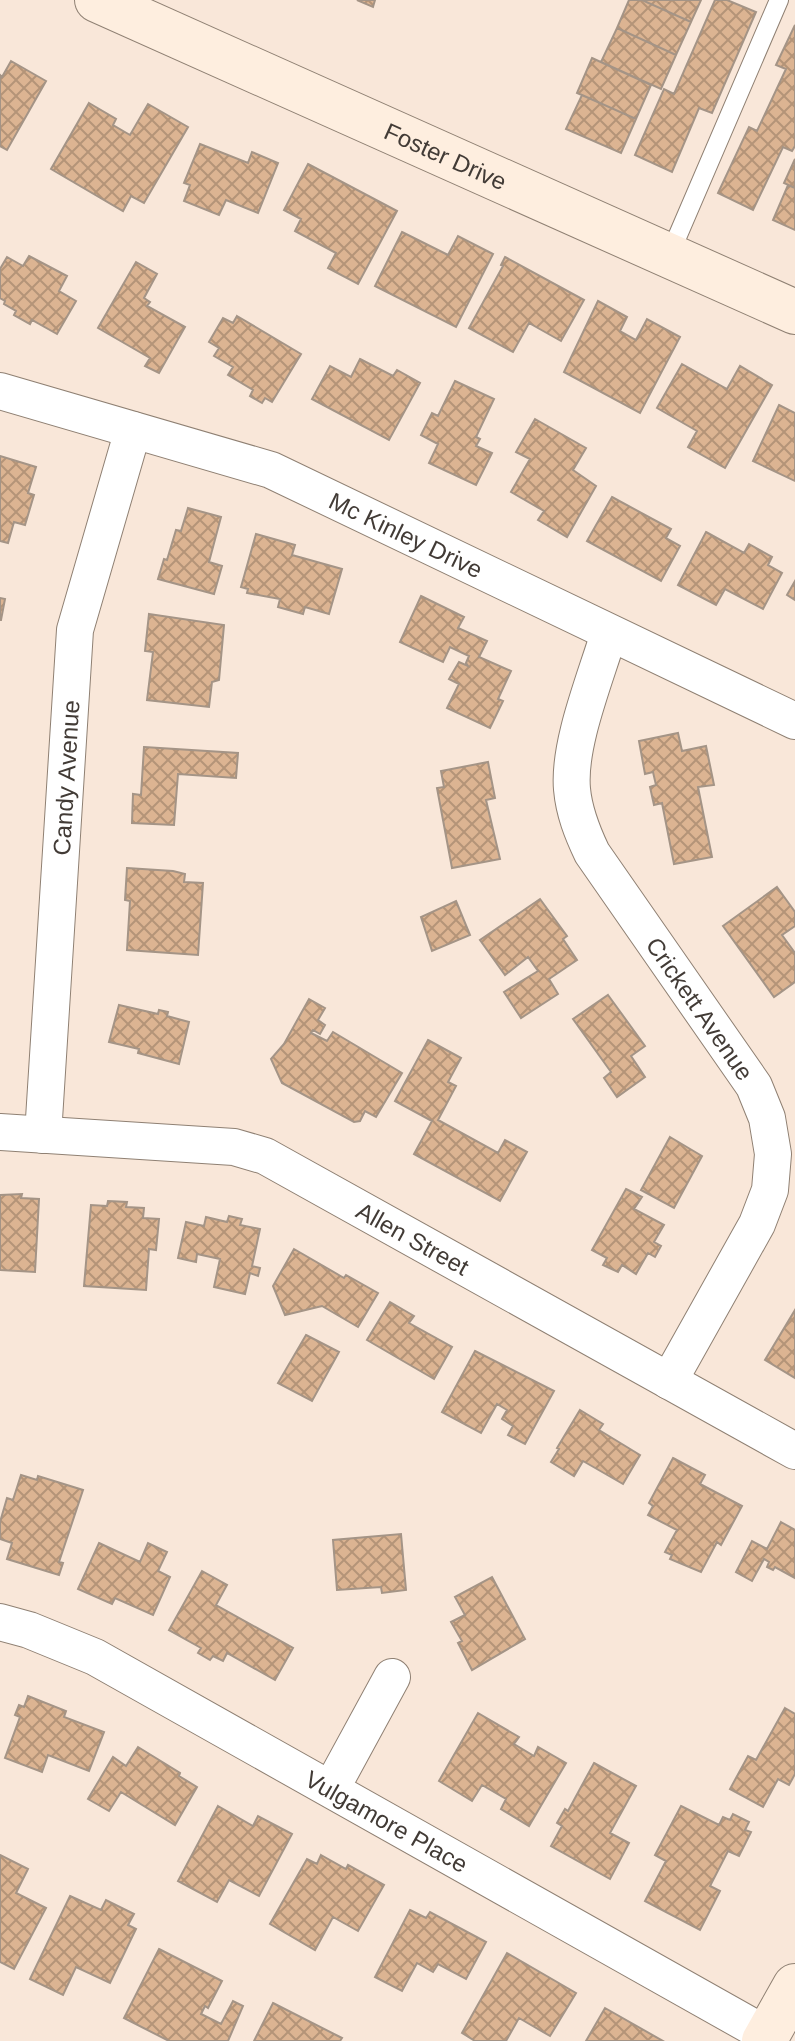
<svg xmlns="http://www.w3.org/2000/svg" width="795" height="2041" font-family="Helvetica,sans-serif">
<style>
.building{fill:url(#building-cross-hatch);stroke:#a49486;stroke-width:2}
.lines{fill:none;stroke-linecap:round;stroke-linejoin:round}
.lane-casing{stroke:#8f8073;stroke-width:20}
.street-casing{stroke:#8f8073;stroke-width:38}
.secondary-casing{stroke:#8f8073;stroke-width:46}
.lane{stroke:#fff;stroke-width:18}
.street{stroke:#fff;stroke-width:36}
.secondary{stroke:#feeedf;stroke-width:44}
.labels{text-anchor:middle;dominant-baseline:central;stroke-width:7;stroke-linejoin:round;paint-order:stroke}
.street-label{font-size:24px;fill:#423b36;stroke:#f9e7d9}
</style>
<defs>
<pattern id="building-cross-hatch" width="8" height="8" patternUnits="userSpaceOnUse" patternTransform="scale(2)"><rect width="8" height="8" fill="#dcb492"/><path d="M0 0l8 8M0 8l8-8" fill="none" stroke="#b49478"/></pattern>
</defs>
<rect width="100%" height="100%" fill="#f9e7d9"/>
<path class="building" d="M357,0H375L373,7Z
M629,0H642L691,22L676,55L617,28Z
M642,0H701L691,22Z
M715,0H727L756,12L712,113L699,108L672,172L635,155L664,89L674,94Z
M795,25V146L792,151L783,147L753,210L718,193L749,127L757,131L786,69L776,65Z
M617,28L676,55L661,89L601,62Z
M592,58L651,85L636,119L577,93Z
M11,61L46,81L7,150L0,146V75L2,77Z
M582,95L636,119L621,153L566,129Z
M89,103L116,119L113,125L130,135L148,104L188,127L144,203L131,196L123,211L51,169Z
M200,144L248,163L252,152L278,163L258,213L226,200L219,215L184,201L190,185L184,183Z
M795,159V188L784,183Z
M308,164L397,211L358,284L328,268L336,253L295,231L301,219L284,210Z
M788,185L795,188V230L773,220Z
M402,232L448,255L458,236L493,254L456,327L375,286Z
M29,256L67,276L59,291L76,301L57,334L32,320L30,324L14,315L16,311L4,304L5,301L0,298V269L7,257L23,266Z
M505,257L584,300L561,341L529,323L513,352L469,328L503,266L501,265Z
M136,262L157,274L144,298L150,302L147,306L185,327L159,373L145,366L150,358L98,328Z
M598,301L627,317L620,331L636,340L647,319L680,337L640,413L564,372Z
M237,316L301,354L272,402L265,398L262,403L250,396L253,390L228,375L233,367L214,356L219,348L209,342L223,318L233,323Z
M360,359L393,376L397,370L420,383L389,440L312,399L330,366L351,377Z
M682,364L727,389L740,366L772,385L725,468L688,447L697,431L657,408Z
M455,381L494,399L476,437L480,439L476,446L492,453L476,485L429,463L438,444L421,435L432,413L438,416Z
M779,405L795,413V481L753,461Z
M535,419L586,448L573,470L596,486L567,537L538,520L544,511L511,492L530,459L516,452Z
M0,456L36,467L28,493L34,495L25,525L14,522L8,543L0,541Z
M612,497L671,529L666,538L680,546L661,581L587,541Z
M188,508L221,517L209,562L222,566L214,594L158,579L164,559L167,560L176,530L181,531Z
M706,532L744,553L749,544L772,557L768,565L782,573L763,609L725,589L716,605L678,585Z
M256,534L295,545L292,555L342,569L329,614L305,607L303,614L278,607L280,599L247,593L248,589L241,587Z
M795,581V600L787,595Z
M421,596L464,617L458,628L487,641L479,657L511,671L498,699L503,701L490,728L447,708L459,684L449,679L459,662L468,666L466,663L469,656L450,647L443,662L400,642Z
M0,598L5,599L1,620H0Z
M149,614L224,625L219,680L212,682L209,707L147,700L153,652L145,651Z
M678,733L682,751L706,746L714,785L698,787L712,857L674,864L662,803L654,805L650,787L656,785L653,772L645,774L639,741Z
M144,747L238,753L236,778L178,774L174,825L132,823L133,794L141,795Z
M488,762L495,798L486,800L500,859L452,868L437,788L444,787L441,771Z
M127,868L173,871L185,874L184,882L203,883L198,955L127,950L130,901L125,900Z
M777,887L795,912V926L782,935L795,953V982L774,997L723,926Z
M540,899L567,936L563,939L577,960L549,979L558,994L521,1018L504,992L538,971L528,957L505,975L480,940Z
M456,901L470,935L432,951L421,917Z
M608,995L645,1046L631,1056L645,1077L617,1097L604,1078L611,1072L573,1019Z
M309,999L325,1008L318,1020L325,1025L320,1034L313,1030L311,1033L327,1041L333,1032L402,1073L376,1117L365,1111L360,1121L354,1122L282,1083L271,1059L284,1044Z
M119,1005L158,1014L159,1010L168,1012L167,1016L189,1022L179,1064L138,1053L139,1049L109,1042Z
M428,1040L461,1058L448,1082L456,1086L438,1120L498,1153L505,1140L527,1152L500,1201L414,1154L432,1121L395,1101Z
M670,1137L702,1156L674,1208L641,1190Z
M626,1189L642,1197L634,1209L664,1225L654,1242L661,1246L655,1257L648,1253L636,1274L622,1265L618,1272L603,1265L607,1258L592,1250Z
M22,1194L21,1198L39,1199L35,1272L0,1270V1195Z
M108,1201L127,1202L126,1207L144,1208L143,1218L159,1219L156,1250L149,1249L146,1290L84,1286L91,1205L107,1206Z
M229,1216L242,1219L240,1225L260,1229L252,1266L260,1268L258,1276L250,1273L245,1294L214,1287L220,1259L197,1254L196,1262L178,1258L186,1222L204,1226L206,1217L227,1222Z
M294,1249L344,1278L346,1275L378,1293L358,1327L322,1306L285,1315L273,1286Z
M390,1302L414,1316L409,1323L452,1347L434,1379L367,1340Z
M795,1310V1378L765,1360Z
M306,1335L339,1352L312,1401L278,1383Z
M475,1351L554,1391L525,1444L508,1435L513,1426L502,1419L507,1410L497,1404L481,1433L442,1412Z
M580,1410L603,1424L599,1430L640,1455L623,1484L583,1461L574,1476L551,1462L559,1449L557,1448Z
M673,1458L705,1475L700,1484L742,1506L721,1545L717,1542L701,1572L670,1559L672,1555L665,1552L677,1530L648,1515L653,1506L649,1503Z
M21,1475L37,1480L38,1476L83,1490L59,1562L63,1563L59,1575L7,1559L12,1543L0,1539V1522L7,1498L13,1500Z
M781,1522L795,1530V1578L775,1567L773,1570L767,1567L769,1562L764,1559L752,1581L736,1572L752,1541L767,1549Z
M401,1534L406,1590L382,1593L381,1587L337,1590L333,1540Z
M99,1543L140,1562L148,1543L167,1552L158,1571L170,1577L153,1615L115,1598L112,1604L78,1589Z
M202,1571L227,1585L216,1605L293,1648L275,1680L227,1653L223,1661L213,1656L210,1660L198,1653L201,1648L169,1630Z
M492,1577L525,1639L472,1670L458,1643L462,1641L451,1622L465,1615L455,1597Z
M28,1696L66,1711L64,1717L104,1732L89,1771L48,1755L42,1772L5,1758L20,1717L15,1715L19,1705L24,1707Z
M785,1708L795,1714V1774L789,1785L778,1779L763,1807L730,1789L748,1756L756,1760Z
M478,1713L519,1737L514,1744L534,1756L538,1747L566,1763L529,1826L501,1809L506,1799L482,1785L472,1801L439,1781Z
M138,1747L180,1773L179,1776L197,1787L175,1825L121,1792L109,1811L88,1799L113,1757L126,1766Z
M594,1763L636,1786L610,1833L629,1843L610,1879L551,1846L562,1826L557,1823L565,1809L568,1811Z
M218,1806L253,1826L258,1816L292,1834L259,1896L229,1880L217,1902L178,1881Z
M681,1806L719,1825L723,1817L730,1820L733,1814L749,1822L745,1830L751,1832L739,1856L728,1851L710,1886L720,1891L700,1930L645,1901L666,1861L655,1855Z
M0,1855L28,1869L16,1893L46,1908L14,1969L0,1962Z
M321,1855L346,1869L348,1865L384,1885L358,1931L333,1917L315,1950L270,1924L307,1859L317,1864Z
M70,1896L101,1910L106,1900L134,1914L128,1925L136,1929L110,1983L76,1967L63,1995L30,1979Z
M410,1910L426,1918L430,1912L486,1942L466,1979L438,1964L433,1972L417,1963L402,1991L375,1977Z
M159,1949L222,1981L208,2008L205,2006L201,2014L221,2024L233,2001L243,2006L228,2041H169L124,2018Z
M507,1953L576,1993L550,2036L519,2018L506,2041H475L462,2033Z
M273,2003L342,2038L340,2041H254Z
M605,2008L663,2041H586Z"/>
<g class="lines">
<defs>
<path id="lane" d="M669,256L779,0"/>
<g id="street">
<path id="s1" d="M0,391L271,470L795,721"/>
<path id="s2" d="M609,633C596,677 568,744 572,789C574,812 582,832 592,853L754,1086L767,1118L773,1154L770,1190L757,1224L669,1381"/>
<path id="s3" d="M0,1132L234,1147L265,1156L795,1451"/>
<path id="s4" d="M43,1135L75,630L133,430"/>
<path id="s5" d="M0,1622L29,1630L95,1657L767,2035"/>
<path d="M331,1789L392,1677"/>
</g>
<g id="secondary">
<path id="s6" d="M97,0L795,312"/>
<path d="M764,2041L795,1986"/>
</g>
</defs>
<use href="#lane" class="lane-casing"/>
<use href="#street" class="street-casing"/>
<use href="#secondary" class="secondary-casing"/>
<use href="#lane" class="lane"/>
<use href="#street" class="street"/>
<use href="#secondary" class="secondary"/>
</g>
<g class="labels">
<g class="street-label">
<text stroke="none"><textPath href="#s6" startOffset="382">Foster Drive</textPath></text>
<text stroke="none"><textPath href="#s1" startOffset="432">Mc Kinley Drive</textPath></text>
<text stroke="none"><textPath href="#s4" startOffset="358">Candy Avenue</textPath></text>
<text stroke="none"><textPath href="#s2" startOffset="418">Crickett Avenue</textPath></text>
<text stroke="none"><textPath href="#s3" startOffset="436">Allen Street</textPath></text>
<text stroke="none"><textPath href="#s5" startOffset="436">Vulgamore Place</textPath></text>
</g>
</g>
</svg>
